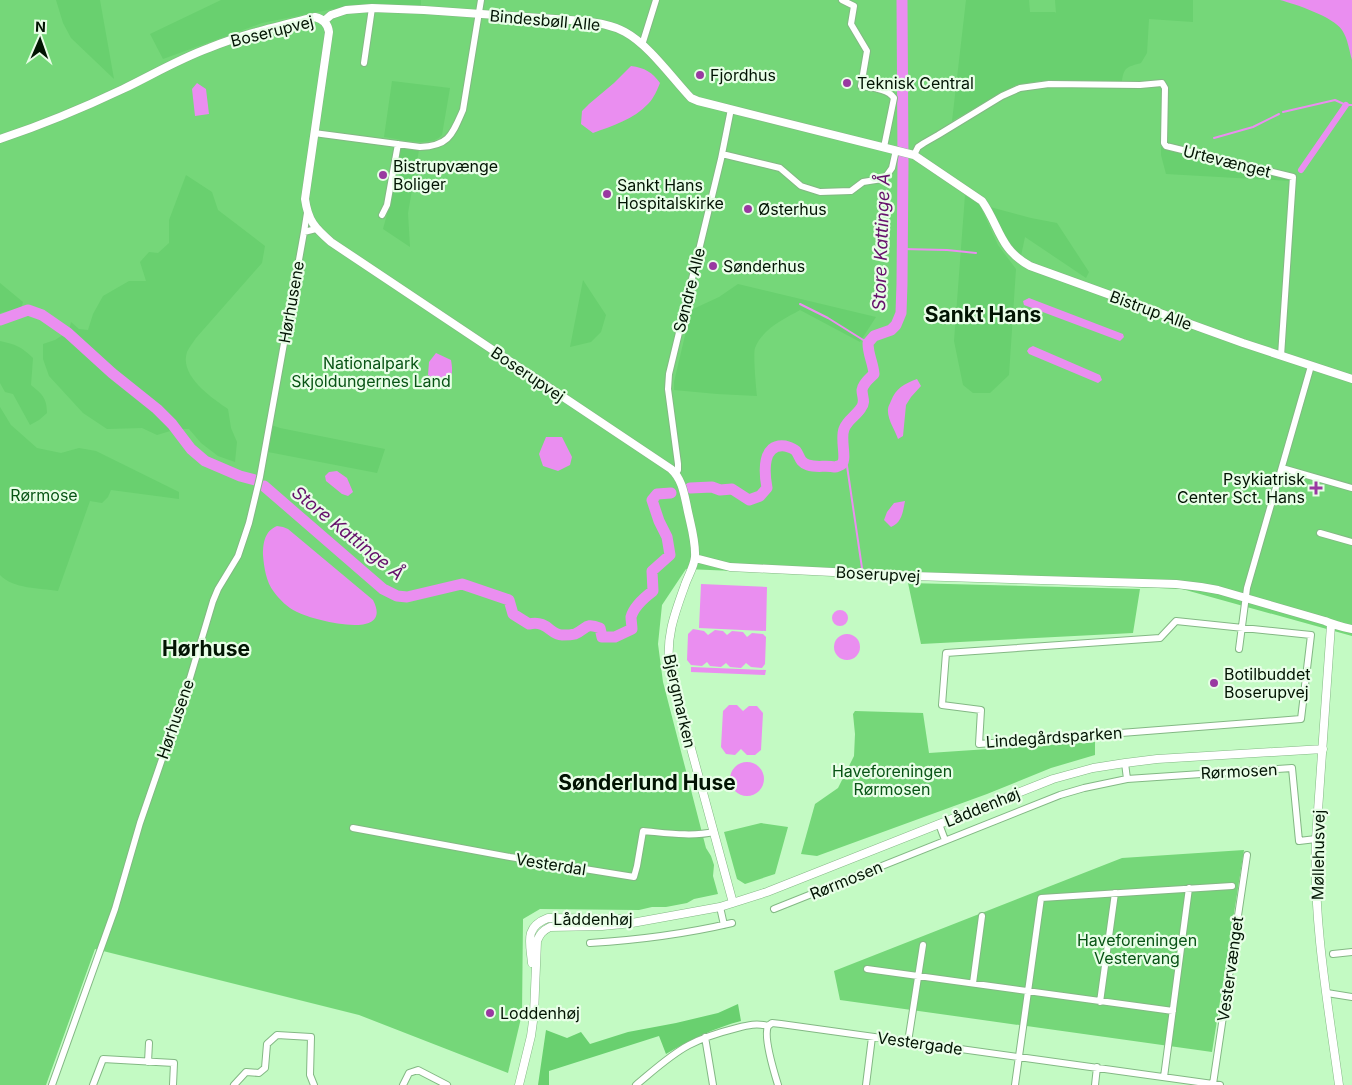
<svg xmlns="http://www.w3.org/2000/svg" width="1352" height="1085" font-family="Inter,sans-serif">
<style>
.green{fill:#75d779}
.forest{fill:#69d06f}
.water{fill:#ea8ef0}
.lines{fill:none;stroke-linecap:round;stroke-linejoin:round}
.stream{stroke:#ea8ef0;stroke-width:2}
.canal{stroke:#ea8ef0;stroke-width:6}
.river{stroke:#ea8ef0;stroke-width:11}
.minor-casing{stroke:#83b884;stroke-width:8}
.tertiary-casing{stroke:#83b884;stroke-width:9}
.minor{stroke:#fff;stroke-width:6}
.tertiary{stroke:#fff;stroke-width:8}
.poi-dot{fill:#9939a1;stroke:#e8fee7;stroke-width:2}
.labels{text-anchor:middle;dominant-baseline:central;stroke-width:4.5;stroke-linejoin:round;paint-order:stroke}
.street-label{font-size:16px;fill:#021403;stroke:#e8fee7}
.poi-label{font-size:16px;fill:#021403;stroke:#e8fee7;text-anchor:start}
.park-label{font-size:16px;fill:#085415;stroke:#e8fee7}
.water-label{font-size:18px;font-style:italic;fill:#66116c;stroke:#e8fee7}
.district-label{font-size:21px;font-weight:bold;fill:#021403;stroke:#e8fee7}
</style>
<rect width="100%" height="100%" fill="#c3fac3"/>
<path class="green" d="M0,0H1352V636L1182,589L686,569L662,605L658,644L663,682L706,848L711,856L714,865L713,876L718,894L694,899L687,903L666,907H652L639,910L540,909L523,919L522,1014L508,1073L359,1015L95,949L46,1085H0Z
M908,583L1140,589L1133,633L921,644Z
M855,711L923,713L929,753L1095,742V755L1051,768L987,794L817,856L801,854L815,804L838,788L854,756L855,734L853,714Z
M761,823L788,827L775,874L745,884L737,879L724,832Z
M1244,850L1212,1052L840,1000L834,971L1122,858Z"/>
<path class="forest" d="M56,0H100L114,79L71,38L63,23Z
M221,0H421V7L364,6L333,9L262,23L163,59L150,34Z
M966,0H1029L1030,12H1055L1056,13L1055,0H1193V22L1149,19L1147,53L1141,63C1128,67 1124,66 1122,81H1040L1016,85L952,121Z
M392,81L450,88L442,135C432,148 398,139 384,137Z
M399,147L419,150L408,213L410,247L383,229L389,207Z
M1161,147L1288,178L1290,181L1166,174L1161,155Z
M186,175L212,192L218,210L265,246L262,263L196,338C193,343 189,347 187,352C179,376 212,398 228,409L231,428L237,442L235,462L218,456L201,443L189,429H177L157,435L142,428L107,429L83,413L49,376L43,359V344L55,340L69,331L71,322L79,329L88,330L93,314L103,296L129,281H146L140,262L149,252L158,253L169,243V220Z
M965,195L979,203L998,245L1016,269L1009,375L990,393H973L963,385L954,341Z
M990,207L1031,218L1057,223L1089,272L1086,278L1025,237L1021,256L1005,240Z
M583,280L606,315L601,332L591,342L570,347Z
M0,283L23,302L21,308L0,313Z
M738,284L876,317L860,342L800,310C784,319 762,329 755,348C753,354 756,387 757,396L717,394L674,390V382L691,310L719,297Z
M0,341C15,344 22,347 33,358L31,385C42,394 47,398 47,413L39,420L30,425L13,394L5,392L0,383Z
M0,407L11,425L37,448L61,453L79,448L96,451L179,492V499L111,490L108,497L102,503L90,501L58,591C40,588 13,589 0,575Z
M271,425L280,428L385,449L377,473L268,452Z
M738,1004L741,1021C714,1028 690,1040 666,1054L659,1036L549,1071V1085H538L546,1030L567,1038L581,1032L590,1044L628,1032L676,1023L718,1013Z"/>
<path class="water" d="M1280,0H1352V60C1349,50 1348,39 1342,30C1334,17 1295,4 1280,0Z
M631,66C645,68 652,72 660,83C657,90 654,98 648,104C634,119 612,126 593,133L581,124L582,111L589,104L614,83Z
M197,83L206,89L209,114L195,116L192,89Z
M1029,298L1123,334L1124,337L1120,341L1024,305L1023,301Z
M1033,346L1100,375L1102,380L1098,383L1029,354L1027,351L1029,348Z
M436,353L451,360C453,372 453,377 444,386L428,375L429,362Z
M917,379L921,386L911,397L906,405L903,436L898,439C895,430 887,419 888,409C888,406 890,404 891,401C896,388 904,384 917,379Z
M546,437H562L572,457L570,465L558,471L543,466L539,454Z
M337,471L347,478L353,492L348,496L342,494L326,481L325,476L329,472Z
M905,501C903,511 902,523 891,527L884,520L887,512L894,503Z
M277,526L283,527L288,529L373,600C395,642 312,620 297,612C288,608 279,599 274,592C266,582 264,567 263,555C263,542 265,531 277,526Z
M701,584L767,587L766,631L699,628Z
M832 618a8 8 0 1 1 16 0a8 8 0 1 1-16 0Z
M693,629L704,631L708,635L715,630L723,631L727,635L732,631L743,632L747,637L752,633L763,634L766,637L765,664L762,668L751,667L746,663L741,668L730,667L726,663L721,667L710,666L707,662L702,666L691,665L687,660L688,634Z
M834 647a13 13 0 1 1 26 0a13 13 0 1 1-26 0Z
M691,667L766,670L765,675L691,672Z
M729,705H737L743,711L749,706H757L763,713L761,750L755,755H747L741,749L735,755L726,754L721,747L723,711Z
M730 779a17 17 0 1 1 34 0a17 17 0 1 1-34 0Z"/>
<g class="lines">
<path class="stream" d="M1283,112L1335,100L1346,105H1352
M1214,138L1253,127L1279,114
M902,249L947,250L976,253
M800,304L828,318L868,343
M844,459L847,466L862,568"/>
<path class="canal" d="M1301,170L1346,105"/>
<path class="river" d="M0,320L28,310L42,315L68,333L112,373L157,409L172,424L191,449L205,461L240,476L255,480
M264,486L383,589L397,596L407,597L462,584L509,600L513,614L529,624C548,620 550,635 562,635C566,635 571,635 575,634C587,629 585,622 600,628L602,637H615L632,629C632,626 631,620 631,617C634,606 645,597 653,591L652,571L670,555L667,537L659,521L652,500L657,494L671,493
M690,488L712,487L720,490L732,489L749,500L760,496L767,488C764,472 762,443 785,446C788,447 793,448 796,451C800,456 799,462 808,465C817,468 825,465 835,467C836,467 841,465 842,464C847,458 840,439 844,429C847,420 856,416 861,408C866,402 862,397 862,390C863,383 870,378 874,374C873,362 868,355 868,343L874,336L891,330L896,325L901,313L902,284L903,161L902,0"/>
<defs>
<path id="minor" d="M842,0L854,6L851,24L867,51L861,86C872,88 888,89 894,98L884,147
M642,45L656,0
M364,63L372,8
M314,133L420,147C449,146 452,135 463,110L481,0
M722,154L780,168L801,186L820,192L851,191L863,182L882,179L887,175L892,168L896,150
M914,155L918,147L924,143L938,135L1002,96L1020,88L1049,84L1140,85L1162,83L1165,88L1164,143L1166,146L1293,177L1281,356
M382,215L387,205L398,144
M304,232L307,213
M1282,468L1352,488
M676,473L678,470V464L668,389L669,374L721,159L731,109
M1320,533L1352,542
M1176,621L1311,635L1301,719L979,744L981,710L942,705L946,653L1160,638Z
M1239,649L1247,588L1311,366
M1127,779L1292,768L1299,841L1316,839
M939,824L945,840
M353,828L510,857L634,877L637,866L643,831C666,833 691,837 714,832
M720,907L724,925
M774,909L1060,795L1084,788L1127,779L1125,763
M590,943C638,940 685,934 732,923
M1333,954L1352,952
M867,969L1173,1011
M973,983L982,916
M1327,993L1352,997
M1100,1002L1115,893
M768,1026C763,1037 774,1072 778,1085
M705,1037L713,1085
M908,1042L923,945
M148,1062L149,1043
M1164,1077L1189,888
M1213,1084L1247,855
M52,1085L115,909L140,823L190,678L213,601L218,589L238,556L249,523L260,477L304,232L316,229
M93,1085L103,1059L174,1063L173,1085
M234,1085L246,1072L259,1073L265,1068L267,1044L277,1035L311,1037L310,1075L314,1085
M403,1085L409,1073L418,1070L447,1085
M636,1085C653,1071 670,1055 689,1045C704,1037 721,1032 737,1028C748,1025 757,1023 768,1026L772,1023L781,1024L1220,1085
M866,1085L872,1037
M1015,1085L1041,898L1232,886
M1095,1085L1097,1067"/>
<path id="tertiary" d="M324,21L331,15L346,10L372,8L424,10L584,21C598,23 612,25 625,32C649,45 672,78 691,98L698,101L914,155L982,201C1000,227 999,249 1030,266L1243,343L1352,379
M0,139C42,125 83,108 123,89C152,75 179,59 209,48C243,34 279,26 315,17C323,19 328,24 329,32L305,199C308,221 315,228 331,242L671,469C682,479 684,493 687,507C690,523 696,540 695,557C694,567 688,576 685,585C674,615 665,639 670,671L733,903
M695,558L730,567L913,576L1176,584L1201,587L1218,590L1325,621C1334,625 1342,627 1352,629
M1331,625L1316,839C1313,922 1328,1004 1339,1085
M532,963C530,942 524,927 548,918L624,919
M519,1085L531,1036L534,1014L537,941C540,934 542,931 550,927L602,926L632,923L720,907L767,892L1053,779L1093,768L1125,763L1157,759L1323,749"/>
</defs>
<use href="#minor" class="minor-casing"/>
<use href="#tertiary" class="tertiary-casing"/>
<use href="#minor" class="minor"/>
<use href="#tertiary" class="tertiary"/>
</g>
<g class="poi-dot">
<circle cx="700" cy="75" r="5"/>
<circle cx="847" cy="83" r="5"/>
<circle cx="383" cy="175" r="5"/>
<circle cx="607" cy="194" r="5"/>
<circle cx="748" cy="209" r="5"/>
<circle cx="713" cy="266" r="5"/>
<path d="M1313.5 480.5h5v5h5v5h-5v5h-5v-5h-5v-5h5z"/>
<circle cx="1214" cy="683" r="5"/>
<circle cx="490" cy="1013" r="5"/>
</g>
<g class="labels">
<g class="street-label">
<text transform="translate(545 20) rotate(5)">Bindesbøll Alle</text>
<text transform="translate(272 31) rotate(-14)">Boserupvej</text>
<text transform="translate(1227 161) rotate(14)">Urtevænget</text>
<text transform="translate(689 290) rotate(-76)">Søndre Alle</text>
<text transform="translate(291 302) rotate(-80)">Hørhusene</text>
<text transform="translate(1151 310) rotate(20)">Bistrup Alle</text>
<text transform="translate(528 374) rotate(34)">Boserupvej</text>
<text transform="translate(878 574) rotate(3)">Boserupvej</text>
<text transform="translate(680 701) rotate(77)">Bjergmarken</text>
<text transform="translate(175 719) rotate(-71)">Hørhusene</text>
<text transform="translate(1054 737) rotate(-4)">Lindegårdsparken</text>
<text transform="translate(1239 771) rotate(-3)">Rørmosen</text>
<text transform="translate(982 807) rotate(-22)">Låddenhøj</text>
<text transform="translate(1318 855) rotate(-89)">Møllehusvej</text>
<text transform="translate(551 864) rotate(9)">Vesterdal</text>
<text transform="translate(846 880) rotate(-22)">Rørmosen</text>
<text x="593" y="919">Låddenhøj</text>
<text transform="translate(1230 969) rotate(-82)">Vestervænget</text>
<text transform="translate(920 1043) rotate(8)">Vestergade</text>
</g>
<g class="poi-label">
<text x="710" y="75">Fjordhus</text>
<text x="857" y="83">Teknisk Central</text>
<text x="393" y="166">Bistrupvænge<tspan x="393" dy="18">Boliger</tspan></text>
<text x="617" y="185">Sankt Hans<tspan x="617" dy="18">Hospitalskirke</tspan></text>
<text x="758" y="209">Østerhus</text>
<text x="723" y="266">Sønderhus</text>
<text x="1305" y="479" text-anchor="end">Psykiatrisk<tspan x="1305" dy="18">Center Sct. Hans</tspan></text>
<text x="1224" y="674">Botilbuddet<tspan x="1224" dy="18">Boserupvej</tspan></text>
<text x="500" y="1013">Loddenhøj</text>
</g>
<g class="park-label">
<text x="371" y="363">Nationalpark<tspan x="371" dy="18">Skjoldungernes Land</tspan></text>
<text x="44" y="495">Rørmose</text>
<text x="892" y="771">Haveforeningen<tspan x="892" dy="18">Rørmosen</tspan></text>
<text x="1137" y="940">Haveforeningen<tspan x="1137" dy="18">Vestervang</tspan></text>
</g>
<g class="water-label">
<text transform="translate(881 242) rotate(-88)">Store Kattinge Å</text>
<text transform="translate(348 533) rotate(39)">Store Kattinge Å</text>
</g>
<g class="district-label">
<text x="983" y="314">Sankt Hans</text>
<text x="206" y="648">Hørhuse</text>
<text x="647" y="782">Sønderlund Huse</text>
</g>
</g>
<g transform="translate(40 40) rotate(2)" stroke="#e8fee7" stroke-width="4" paint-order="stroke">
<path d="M0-4L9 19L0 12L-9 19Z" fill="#021403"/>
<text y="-8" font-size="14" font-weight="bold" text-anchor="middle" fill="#021403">N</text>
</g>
</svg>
